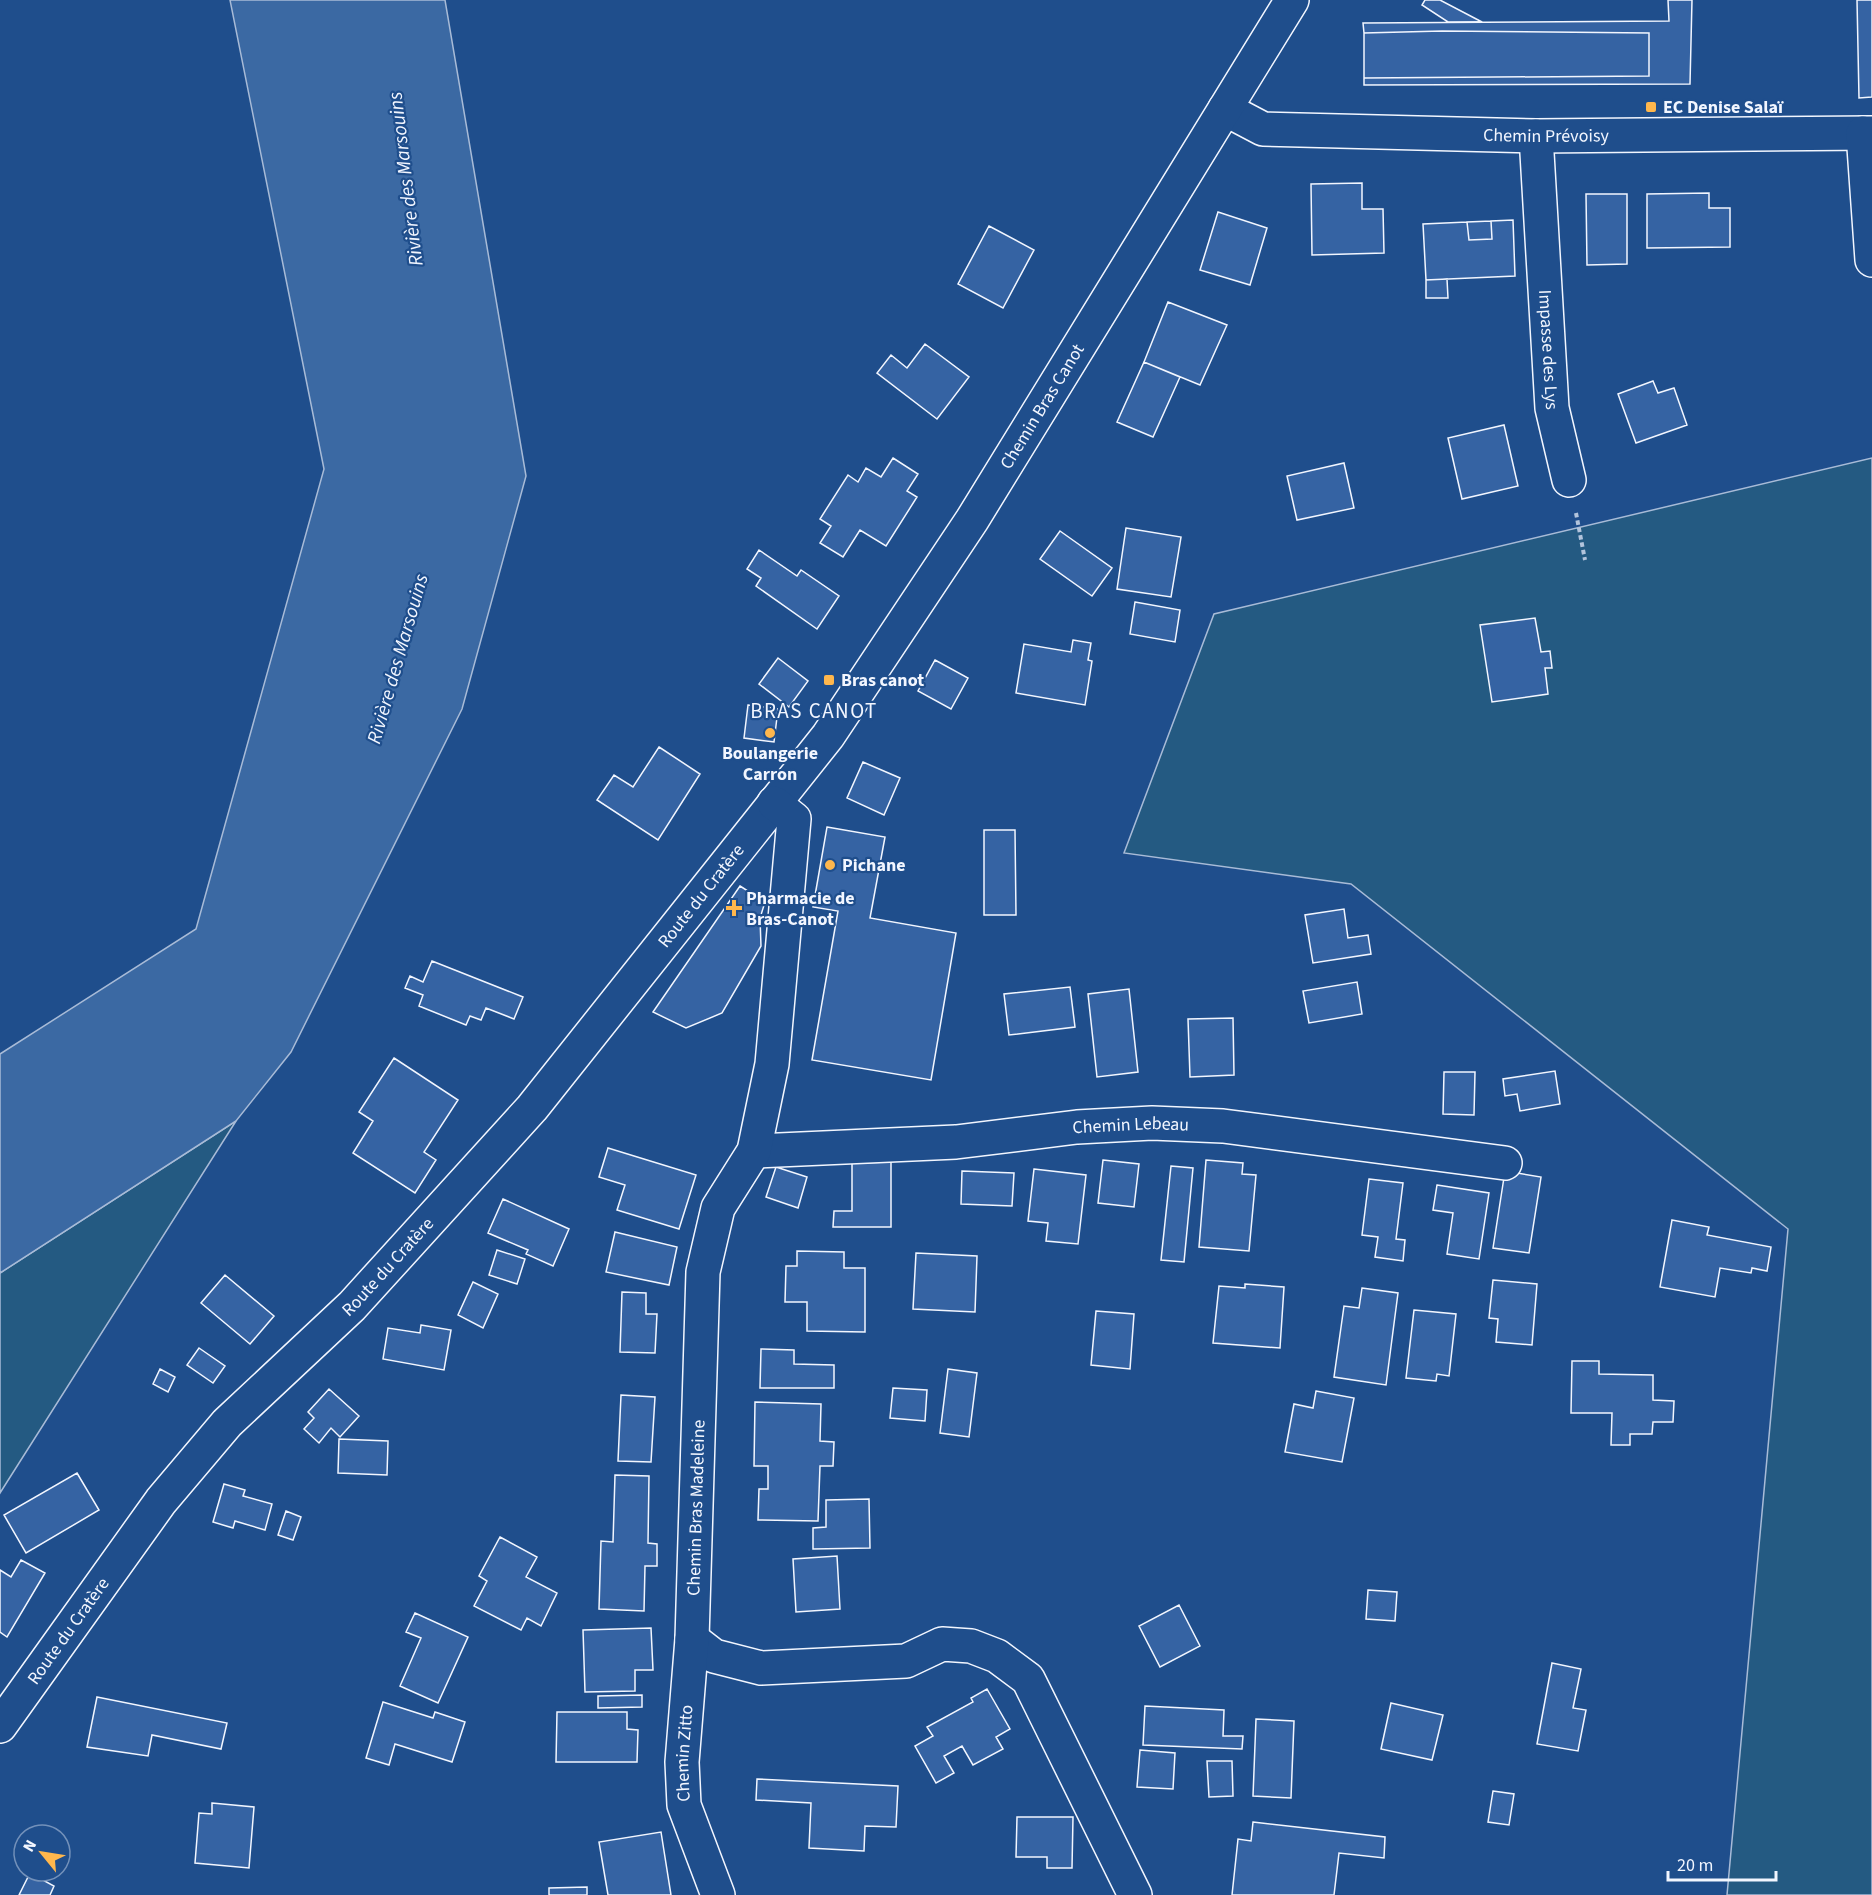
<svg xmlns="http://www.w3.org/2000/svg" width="1872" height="1895" font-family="'Source Sans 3',sans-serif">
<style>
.green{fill:#245a82;stroke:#a8bbd7;stroke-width:1.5}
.water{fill:#3b69a3;stroke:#a8bbd7;stroke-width:1.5}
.building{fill:#3563a3;stroke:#f2f6ff;stroke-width:1.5}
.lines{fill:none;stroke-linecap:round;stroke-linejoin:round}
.minor-casing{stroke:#f2f6ff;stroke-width:36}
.path{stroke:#b3c4dc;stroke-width:4;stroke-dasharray:4.5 3;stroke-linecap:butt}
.minor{stroke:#1f4e8c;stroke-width:33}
.poi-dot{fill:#ffb74d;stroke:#1f4e8c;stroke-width:2}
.labels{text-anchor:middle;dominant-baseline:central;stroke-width:4.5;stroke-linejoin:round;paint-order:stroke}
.poi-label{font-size:18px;font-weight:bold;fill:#f2f6ff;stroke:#1f4e8c;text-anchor:start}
.street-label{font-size:18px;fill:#f2f6ff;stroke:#1f4e8c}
.water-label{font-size:20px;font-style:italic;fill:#f2f6ff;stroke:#1f4e8c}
.quarter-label{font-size:21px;letter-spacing:1.5px;fill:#f2f6ff;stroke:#1f4e8c}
</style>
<rect width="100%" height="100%" fill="#1f4e8c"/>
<path class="green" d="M1872,458V1895H1727L1788,1229L1351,884L1124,853L1214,614Z
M236,1121L0,1493V1273Z"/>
<path class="water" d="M230,0H445L526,476L462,709L291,1052L236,1121L0,1273V1054L196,929L324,469Z"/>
<path class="building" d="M1425,0H1440L1482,22H1448L1422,5Z
M1668,0H1692L1690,84L1364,85V78L1649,76V33L1442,31L1364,33L1363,23L1669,21Z
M1857,0H1872V97L1859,98Z
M1442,31L1649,33V76L1364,78V33Z
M1362,183V209H1383L1384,253L1312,255L1311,184Z
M1709,193V208H1730V247L1647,248V194Z
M1586,194H1627V264L1587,265Z
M1218,212L1267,228L1250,285L1200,270Z
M1513,220L1515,276L1426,280L1423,224L1467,222L1469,240L1492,239L1491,221Z
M1491,221L1492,239L1469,240L1467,222Z
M989,226L1034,250L1003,308L958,284Z
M1447,279L1448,298H1426V280Z
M1168,302L1227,325L1200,385L1144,362Z
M925,344L969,377L937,419L877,373L891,355L907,368Z
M1144,362L1180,377L1153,437L1117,422Z
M1653,381L1658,393L1674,388L1687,425L1636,443L1618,394Z
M1504,425L1518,486L1462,499L1448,438Z
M893,458L918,474L907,491L917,497L886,546L860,530L843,557L820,543L831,526L820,519L848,475L858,482L866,468L881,477Z
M1344,463L1354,508L1297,520L1287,476Z
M1126,528L1181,537L1171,597L1117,589Z
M1060,531L1112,568L1092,596L1040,559Z
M759,550L797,576L801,570L839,596L817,629L756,586L761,578L747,569Z
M1135,602L1180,610L1175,642L1130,634Z
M1535,618L1541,652L1550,651L1552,668H1545L1548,694L1492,702L1480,625Z
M1073,640L1091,643L1088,660L1092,661L1085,705L1016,693L1024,644L1071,652Z
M778,658L808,681L789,707L759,684Z
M935,660L968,678L951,709L918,691Z
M748,705L778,709L774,742L744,738Z
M659,747L700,774L658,840L597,800L614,775L633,787Z
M863,762L900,778L884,815L847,798Z
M827,827L885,837L870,918L956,933L931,1080L812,1060L838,911L813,907Z
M984,830H1015L1016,915H984Z
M740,886L765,902L760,918L761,946L722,1013L686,1028L653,1012Z
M1344,909L1348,938L1368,935L1371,954L1313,963L1305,915Z
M432,961L523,997L514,1019L486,1008L481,1020L470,1016L466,1025L419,1006L423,995L405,988L410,976L423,982Z
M1357,982L1362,1014L1309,1023L1303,991Z
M1070,987L1075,1027L1009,1035L1004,994Z
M1129,989L1138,1072L1097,1077L1088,994Z
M1233,1018L1234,1075L1190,1077L1188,1019Z
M394,1058L458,1100L424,1152L436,1160L415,1193L353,1153L373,1121L359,1112Z
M1555,1071L1560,1104L1520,1111L1517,1094L1505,1096L1503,1079Z
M1444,1072H1475L1474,1115L1443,1114Z
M608,1148L696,1175L679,1229L617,1210L625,1185L599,1177Z
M1103,1160L1139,1164L1134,1207L1098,1203Z
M1206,1160L1243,1163L1242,1174L1256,1175L1249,1251L1199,1247Z
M891,1162V1227H833L834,1211H852V1163Z
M1171,1166L1193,1168L1184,1262L1161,1260Z
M776,1167L807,1177L798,1208L766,1197Z
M1034,1169L1086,1175L1078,1244L1046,1241L1048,1223L1028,1221Z
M962,1171L1014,1173L1012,1206L961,1204Z
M1505,1171L1541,1177L1529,1253L1493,1248Z
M1369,1179L1403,1183L1396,1239L1405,1240L1403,1261L1375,1257L1378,1237L1362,1235Z
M1437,1185L1489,1193L1479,1259L1447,1254L1453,1213L1433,1210Z
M503,1199L569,1229L553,1266L526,1254L528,1250L488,1233Z
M1672,1220L1709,1227L1707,1235L1771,1247L1767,1271L1752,1268L1751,1273L1720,1268L1715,1297L1660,1287Z
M615,1232L677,1247L669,1285L606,1272Z
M497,1250L525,1259L517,1284L489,1275Z
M797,1251L844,1252V1268H865V1332L807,1331V1302H785L786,1266H797Z
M916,1253L977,1256L975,1312L913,1309Z
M225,1275L274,1316L250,1344L201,1303Z
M1493,1280L1537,1284L1532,1345L1496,1342L1498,1319L1489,1318Z
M473,1282L498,1294L483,1328L458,1315Z
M1245,1284L1284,1287L1280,1348L1213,1343L1219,1286L1245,1288Z
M1362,1288L1398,1293L1386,1385L1334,1377L1344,1306L1359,1308Z
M622,1292L646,1293V1314H657L655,1353L620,1352Z
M1414,1310L1456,1314L1449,1376L1437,1374L1436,1381L1406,1378Z
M1096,1311L1134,1314L1130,1369L1091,1365Z
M421,1325L451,1330L444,1370L383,1359L388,1328L420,1333Z
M199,1348L225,1366L213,1383L187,1365Z
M761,1349L794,1350V1364L834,1365V1388H760Z
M1572,1361H1599V1374L1653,1375V1400L1674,1401L1673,1422H1653L1652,1434H1630V1445H1611L1612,1413H1571Z
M160,1369L175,1377L168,1392L153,1384Z
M948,1369L977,1373L969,1437L940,1433Z
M893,1388L927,1390L925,1421L890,1418Z
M329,1389L359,1416L340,1437L331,1428L319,1443L304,1429L314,1418L308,1412Z
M1316,1391L1354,1398L1342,1462L1285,1452L1294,1404L1313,1408Z
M621,1395L655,1397L651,1462L618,1461Z
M755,1402L821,1404L820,1441L834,1442L833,1466H820L818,1521L758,1520L759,1489H768V1466H754Z
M339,1439L388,1441L387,1475L338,1473Z
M77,1473L99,1510L26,1553L4,1515Z
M615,1475L649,1476L648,1543L657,1544V1566H645L644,1611L599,1609L601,1541L613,1542Z
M224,1484L245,1490L243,1496L272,1504L265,1530L235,1521L233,1528L213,1522Z
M869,1499L870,1548L813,1549V1528L826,1527V1500Z
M286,1511L301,1517L293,1540L278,1535Z
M500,1537L537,1557L526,1577L557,1593L541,1626L527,1618L521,1630L474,1606L487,1581L479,1576Z
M837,1556L840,1609L796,1612L793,1559Z
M21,1560L45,1573L7,1637L0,1632V1570L11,1577Z
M1368,1590L1397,1592L1395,1621L1366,1619Z
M1179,1605L1200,1646L1160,1667L1139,1626Z
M415,1613L468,1637L438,1703L400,1686L421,1638L406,1632Z
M651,1628L653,1670H635V1691L585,1692L583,1630Z
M1552,1663L1581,1669L1573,1708L1586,1710L1578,1751L1537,1744Z
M987,1689L1010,1729L996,1737L1003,1749L973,1765L962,1746L944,1756L954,1773L936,1783L915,1746L933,1736L927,1727L973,1702L971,1698Z
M642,1695V1707L598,1708V1696Z
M97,1697L227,1723L221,1749L152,1735L148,1756L87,1747Z
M383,1702L433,1718L435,1712L465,1722L452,1762L395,1744L389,1765L366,1758Z
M1391,1703L1443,1715L1432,1760L1381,1749Z
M1145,1706L1224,1710L1223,1736H1243L1242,1749L1143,1745Z
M557,1712H627V1729L638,1730L637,1762H556Z
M1256,1719L1294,1721L1291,1798L1253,1796Z
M1140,1750L1175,1753L1173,1789L1137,1787Z
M1207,1761H1232L1233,1796L1209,1797Z
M757,1779L898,1786L896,1827L865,1826L864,1851L809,1848L811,1803L756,1800Z
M1493,1791L1514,1794L1509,1825L1488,1822Z
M212,1803L254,1807L249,1868L195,1863L199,1813L212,1814Z
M1017,1817H1073L1072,1868H1047V1857H1016Z
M1253,1822L1385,1837L1384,1858L1339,1853L1334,1895H1232L1238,1839L1251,1841Z
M661,1832L671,1895H608L599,1842Z
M30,1873L54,1886L50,1895H19Z
M587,1887V1895H549V1888Z"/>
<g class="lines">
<defs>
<g id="minor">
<path id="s1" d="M1225,109L1263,129L1536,136L1872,133"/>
<path d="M1863,133L1872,260"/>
<path id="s2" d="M1536,136L1552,408L1569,480"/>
<path id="s3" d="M754,1151L956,1142L1077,1127L1152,1123L1223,1126L1505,1163"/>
<path d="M692,1639L714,1656L761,1668L906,1661L942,1644L971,1646L997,1656L1028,1679L1135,1895"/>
<path id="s4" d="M0,1726L161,1501L227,1423L352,1306L532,1108L828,736L972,520L1292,0"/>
<path id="s5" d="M718,1895L684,1805L682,1762L692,1639L703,1272L718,1208L754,1151L772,1064L794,819L774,803"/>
</g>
</defs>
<use href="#minor" class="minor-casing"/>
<path class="path" d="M1576,513L1585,560"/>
<use href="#minor" class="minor"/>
</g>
<g class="poi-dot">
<rect x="1645" y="101" width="12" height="12" rx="3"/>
<rect x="823" y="674" width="12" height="12" rx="3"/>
<circle cx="770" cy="733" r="6"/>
<circle cx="830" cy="865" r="6"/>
<path d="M731 899h6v6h6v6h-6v6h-6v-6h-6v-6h6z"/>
</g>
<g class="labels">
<g class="poi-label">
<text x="1663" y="107">EC Denise Salaï</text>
<text x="841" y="680">Bras canot</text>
<text x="770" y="753" text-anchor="middle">Boulangerie<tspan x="770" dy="21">Carron</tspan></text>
<text x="842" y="865">Pichane</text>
<text x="746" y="898">Pharmacie de<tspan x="746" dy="21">Bras-Canot</tspan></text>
</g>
<g class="street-label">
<text stroke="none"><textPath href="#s1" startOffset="326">Chemin Prévoisy</textPath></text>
<text stroke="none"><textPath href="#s2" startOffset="214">Impasse des Lys</textPath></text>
<text stroke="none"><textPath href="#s4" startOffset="1686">Chemin Bras Canot</textPath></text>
<text stroke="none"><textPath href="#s4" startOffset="1089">Route du Cratère</textPath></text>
<text stroke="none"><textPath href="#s3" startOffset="378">Chemin Lebeau</textPath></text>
<text stroke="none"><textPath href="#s4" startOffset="603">Route du Cratère</textPath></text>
<text stroke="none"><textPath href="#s5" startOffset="394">Chemin Bras Madeleine</textPath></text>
<text stroke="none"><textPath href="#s4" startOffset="117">Route du Cratère</textPath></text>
<text stroke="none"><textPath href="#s5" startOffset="148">Chemin Zitto</textPath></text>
</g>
<g class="water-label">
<text transform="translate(406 179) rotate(-97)">Rivière des Marsouins</text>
<text transform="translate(398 659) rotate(-74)">Rivière des Marsouins</text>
</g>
<g class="quarter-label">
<text x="814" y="711">BRAS CANOT</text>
</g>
</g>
<g transform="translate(42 1853) rotate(300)"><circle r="28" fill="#1f4e8c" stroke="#7391ba" stroke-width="1.5"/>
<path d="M0-4.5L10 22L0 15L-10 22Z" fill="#ffb74d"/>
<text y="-9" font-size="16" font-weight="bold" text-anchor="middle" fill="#f2f6ff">N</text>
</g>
<path d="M1668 1871v9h108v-9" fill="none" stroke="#f2f6ff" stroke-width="3"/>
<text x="1677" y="1871" font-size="18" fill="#f2f6ff" stroke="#1f4e8c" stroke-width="4.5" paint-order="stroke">20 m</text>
</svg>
